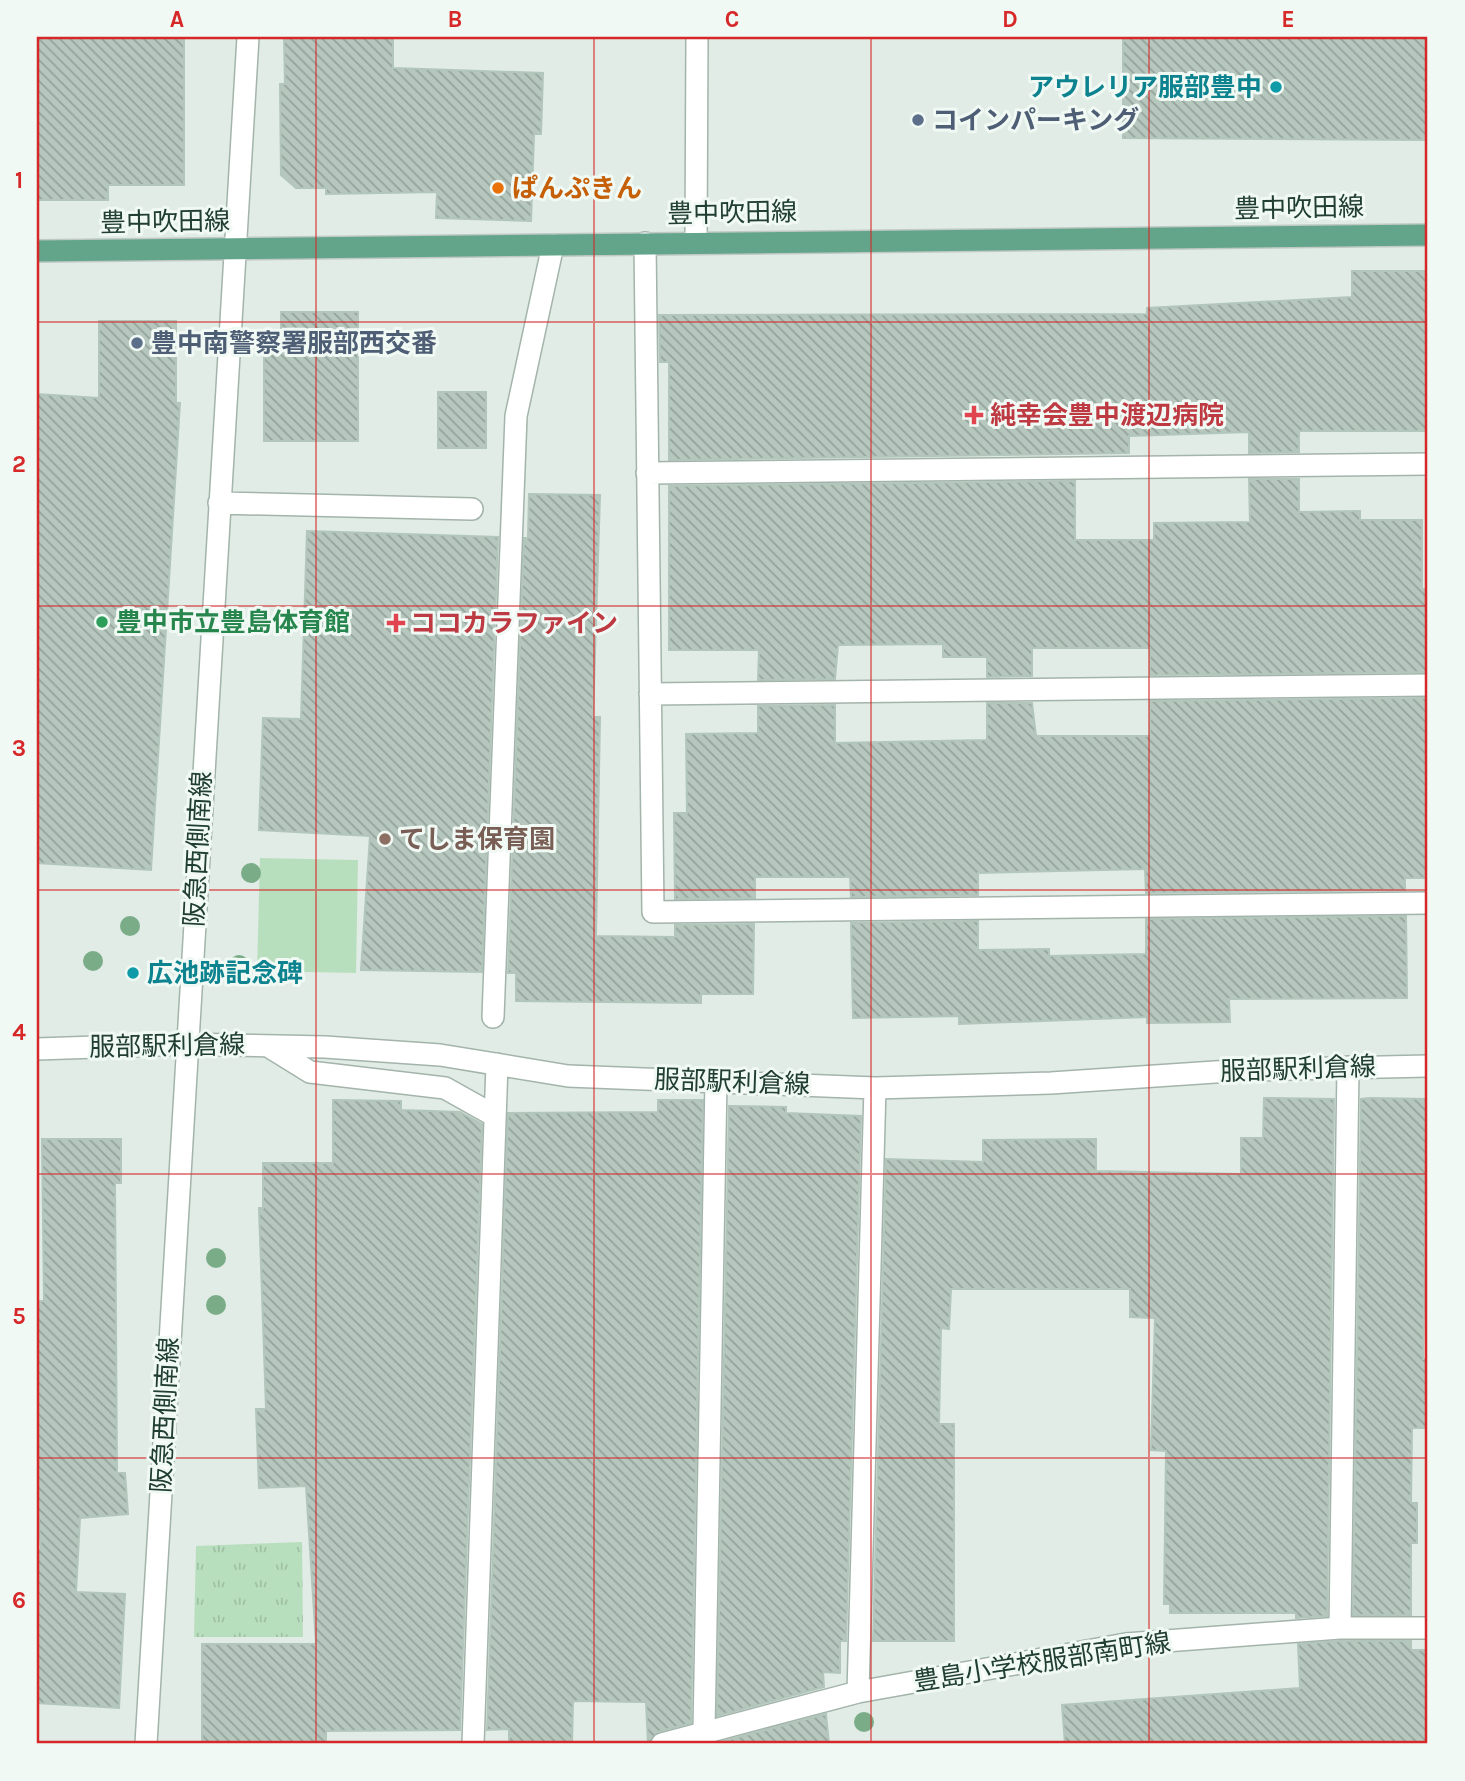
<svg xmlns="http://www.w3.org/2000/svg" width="1465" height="1781" font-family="Karla,'Noto Sans JP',sans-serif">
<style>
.grass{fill:url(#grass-tufts)}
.garden{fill:#b8dfbd}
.building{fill:url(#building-back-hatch);stroke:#b2c6bb;stroke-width:2}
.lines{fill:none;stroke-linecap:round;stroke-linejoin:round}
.minor-casing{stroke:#a3b4ab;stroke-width:24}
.major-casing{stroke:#c1c9c5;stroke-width:24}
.minor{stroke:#fff;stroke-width:21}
.major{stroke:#62a58a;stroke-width:21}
.tree{fill:#7aac88}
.grid{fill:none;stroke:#d62828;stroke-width:2;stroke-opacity:0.55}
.culture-dot{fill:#0f9aa8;stroke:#f1f9f4;stroke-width:2.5}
.service-dot{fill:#5c6f8a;stroke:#f1f9f4;stroke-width:2.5}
.food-dot{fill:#e8710a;stroke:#f1f9f4;stroke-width:2.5}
.health-dot{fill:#e0444e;stroke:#f1f9f4;stroke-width:2.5}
.leisure-dot{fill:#2e9e5b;stroke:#f1f9f4;stroke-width:2.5}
.education-dot{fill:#8d6e63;stroke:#f1f9f4;stroke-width:2.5}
.labels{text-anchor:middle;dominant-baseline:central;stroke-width:6;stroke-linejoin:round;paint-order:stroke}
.culture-label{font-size:26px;font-weight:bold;fill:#0d838f;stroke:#f1f9f4;text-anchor:end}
.service-label{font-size:26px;font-weight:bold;fill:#4e5e75;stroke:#f1f9f4;text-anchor:start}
.food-label{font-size:26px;font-weight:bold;fill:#c56008;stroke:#f1f9f4;text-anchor:start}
.street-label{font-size:26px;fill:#203e31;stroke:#f1f9f4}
.health-label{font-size:26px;font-weight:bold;fill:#be3a42;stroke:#f1f9f4;text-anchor:start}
.leisure-label{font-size:26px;font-weight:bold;fill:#27864d;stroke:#f1f9f4;text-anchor:start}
.education-label{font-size:26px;font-weight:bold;fill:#785e54;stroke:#f1f9f4;text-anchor:start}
.neatline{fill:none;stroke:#d62828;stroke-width:2.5}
.grid-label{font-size:23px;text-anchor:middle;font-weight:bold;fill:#d62828}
</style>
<defs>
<pattern id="grass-tufts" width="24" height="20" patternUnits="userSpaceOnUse" patternTransform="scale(1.75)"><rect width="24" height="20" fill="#b8dfbd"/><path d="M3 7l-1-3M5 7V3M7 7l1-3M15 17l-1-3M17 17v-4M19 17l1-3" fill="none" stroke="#9ec0a3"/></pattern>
<pattern id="building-back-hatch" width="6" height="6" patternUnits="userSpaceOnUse" patternTransform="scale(1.75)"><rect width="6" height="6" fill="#b6c7be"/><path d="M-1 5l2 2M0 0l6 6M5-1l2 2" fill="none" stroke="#94a39b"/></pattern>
</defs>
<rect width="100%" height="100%" fill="#e0ece5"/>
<path class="grass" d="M302,1542L303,1637H194L196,1546Z"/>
<path class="garden" d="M260,858L358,860L356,973L257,971Z"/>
<path class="building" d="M37,37H184V185H108V200H37Z
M284,37H393V68L543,73L541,134H534L531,221L436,218L437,192L326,194V188H296L281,175L280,84H285Z
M1123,37H1428V140L1123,138Z
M1352,271H1428V431H1299V452L1249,453V432L1129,436V453L669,460V362H660L659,315L1147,314V308L1352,297Z
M281,312H358V441H264V330H281Z
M99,321H176V403H180L151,870L37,863V394L99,398Z
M438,392H486V448H438Z
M1249,479H1299V512L1360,511V520H1422V589H1428V672L1150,675V648H1032V676L987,677V657H943V644L838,645L835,679L758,680L759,650H669V486L1075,481V540H1154V523L1250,522Z
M529,494L600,495L593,717H600L596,936L675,937V925L754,924L753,994H701V1003L516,1001V973H508L524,538H528Z
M307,531L498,537L482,972L361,970L370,836L259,830L263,718L301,719Z
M1428,698V878H1405V890L1146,893L1145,869L978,873V895L851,897L850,877H755V898L675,899L674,813H687L686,734L758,733V706L835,705V743L987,740V703H1032L1036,736H1150V701Z
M1406,916L1407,998L1229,999L1230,1022L1147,1023V1017L959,1024V1016L853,1018L851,923L978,921V950L1049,949V956L1146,954V919Z
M1264,1098L1334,1099L1327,1616L1296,1618V1613H1170V1604H1164L1166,1451L1151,1450L1155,1318L1130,1317V1289H951L949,1329L941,1328L939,1424H954V1641H873L886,1159L983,1162V1140L1096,1139V1171L1241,1174V1138H1263Z
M1370,1098L1428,1099L1423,1359H1428L1427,1428H1412L1411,1503H1417V1543H1411V1615H1353L1361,1099Z
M333,1100L401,1101V1110L460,1112L482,1124L460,1730L326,1731V1744H202V1644H316L306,1486L259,1488L256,1409H266L259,1208H263V1163H333Z
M658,1100H703L691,1723L658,1732L648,1744L646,1702L573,1701L572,1744H509V1729L487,1730L508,1113L658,1112Z
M729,1106L786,1107V1113L861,1116L846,1641H840V1673L823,1672L824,1687L717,1716Z
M42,1139H121V1183H115L117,1473H125L128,1514L80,1518L76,1592L125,1594L119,1708L37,1703V1550H41L37,1499V1301H44Z
M1340,1641H1411V1650H1428V1744H1065L1062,1705L1300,1688L1298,1644Z
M826,1714L829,1744H712Z"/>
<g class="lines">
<defs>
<path id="minor" d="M696,241L697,37
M645,243L653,912L1428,903
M647,473L1428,464
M219,503L472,509
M650,694L1428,685
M493,1017L516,416L553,245
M268,1046L310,1072L445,1088L495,1116
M37,1049L185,1044L325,1047L440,1055L568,1076L875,1088L1051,1083L1245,1070L1428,1066
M1340,1628L1348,1067
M858,1692L875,1088
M704,1731L716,1081
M146,1744L248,37
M473,1744L497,1064
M662,1744L858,1692L1126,1644L1340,1628H1428"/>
<path id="major" d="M37,251L1428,235"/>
</defs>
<use href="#minor" class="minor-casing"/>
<use href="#major" class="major-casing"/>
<use href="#minor" class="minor"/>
<use href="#major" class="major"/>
</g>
<g class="tree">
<circle cx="251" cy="873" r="10"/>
<circle cx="130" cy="926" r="10"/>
<circle cx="93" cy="961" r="10"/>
<circle cx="239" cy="965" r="10"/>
<circle cx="216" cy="1258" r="10"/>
<circle cx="216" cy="1305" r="10"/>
<circle cx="864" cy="1722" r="10"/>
</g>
<path class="grid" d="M316,37V1744M594,37V1744M871,37V1744M1149,37V1744M37,322H1428M37,606H1428M37,890H1428M37,1174H1428M37,1458H1428"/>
<g class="culture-dot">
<circle cx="1276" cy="87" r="7"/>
<circle cx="133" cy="973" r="7"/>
</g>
<g class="service-dot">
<circle cx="918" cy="120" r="7"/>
<circle cx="137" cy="343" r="7"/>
</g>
<circle class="food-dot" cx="498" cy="188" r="7"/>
<g class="health-dot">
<path d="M970.5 404.5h7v7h7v7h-7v7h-7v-7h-7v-7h7z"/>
<path d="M392.5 612.5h7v7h7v7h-7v7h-7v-7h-7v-7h7z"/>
</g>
<circle class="leisure-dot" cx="102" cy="622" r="7"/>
<circle class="education-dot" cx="385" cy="839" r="7"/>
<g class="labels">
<g class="culture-label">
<text x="1262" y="87">アウレリア服部豊中</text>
<text x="147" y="973" text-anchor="start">広池跡記念碑</text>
</g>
<g class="service-label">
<text x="932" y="120">コインパーキング</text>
<text x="151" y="343">豊中南警察署服部西交番</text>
</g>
<g class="food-label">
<text x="512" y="188">ぱんぷきん</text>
</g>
<g class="street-label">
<text transform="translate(1299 208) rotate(-1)">豊中吹田線</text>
<text transform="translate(732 213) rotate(-1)">豊中吹田線</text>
<text transform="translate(165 222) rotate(-1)">豊中吹田線</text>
<text transform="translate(198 849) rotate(-87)">阪急西側南線</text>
<text transform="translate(167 1046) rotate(-1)">服部駅利倉線</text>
<text transform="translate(1298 1069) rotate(-2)">服部駅利倉線</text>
<text transform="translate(732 1082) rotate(2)">服部駅利倉線</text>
<text transform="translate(165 1415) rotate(-87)">阪急西側南線</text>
<text transform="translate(1042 1662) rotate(-9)">豊島小学校服部南町線</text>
</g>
<g class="health-label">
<text x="990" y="415">純幸会豊中渡辺病院</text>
<text x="410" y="623">ココカラファイン</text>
</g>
<g class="leisure-label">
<text x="116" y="622">豊中市立豊島体育館</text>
</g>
<g class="education-label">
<text x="399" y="839">てしま保育園</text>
</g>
</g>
<rect width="1465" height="1781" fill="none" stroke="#f1f9f4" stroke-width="77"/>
<rect x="38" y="38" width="1388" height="1704" class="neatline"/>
<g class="grid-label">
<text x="177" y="27">A</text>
<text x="455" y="27">B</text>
<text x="732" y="27">C</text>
<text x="1010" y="27">D</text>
<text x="1288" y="27">E</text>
<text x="19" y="188">1</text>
<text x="19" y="472">2</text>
<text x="19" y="756">3</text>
<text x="19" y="1040">4</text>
<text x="19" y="1324">5</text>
<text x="19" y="1608">6</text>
</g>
</svg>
